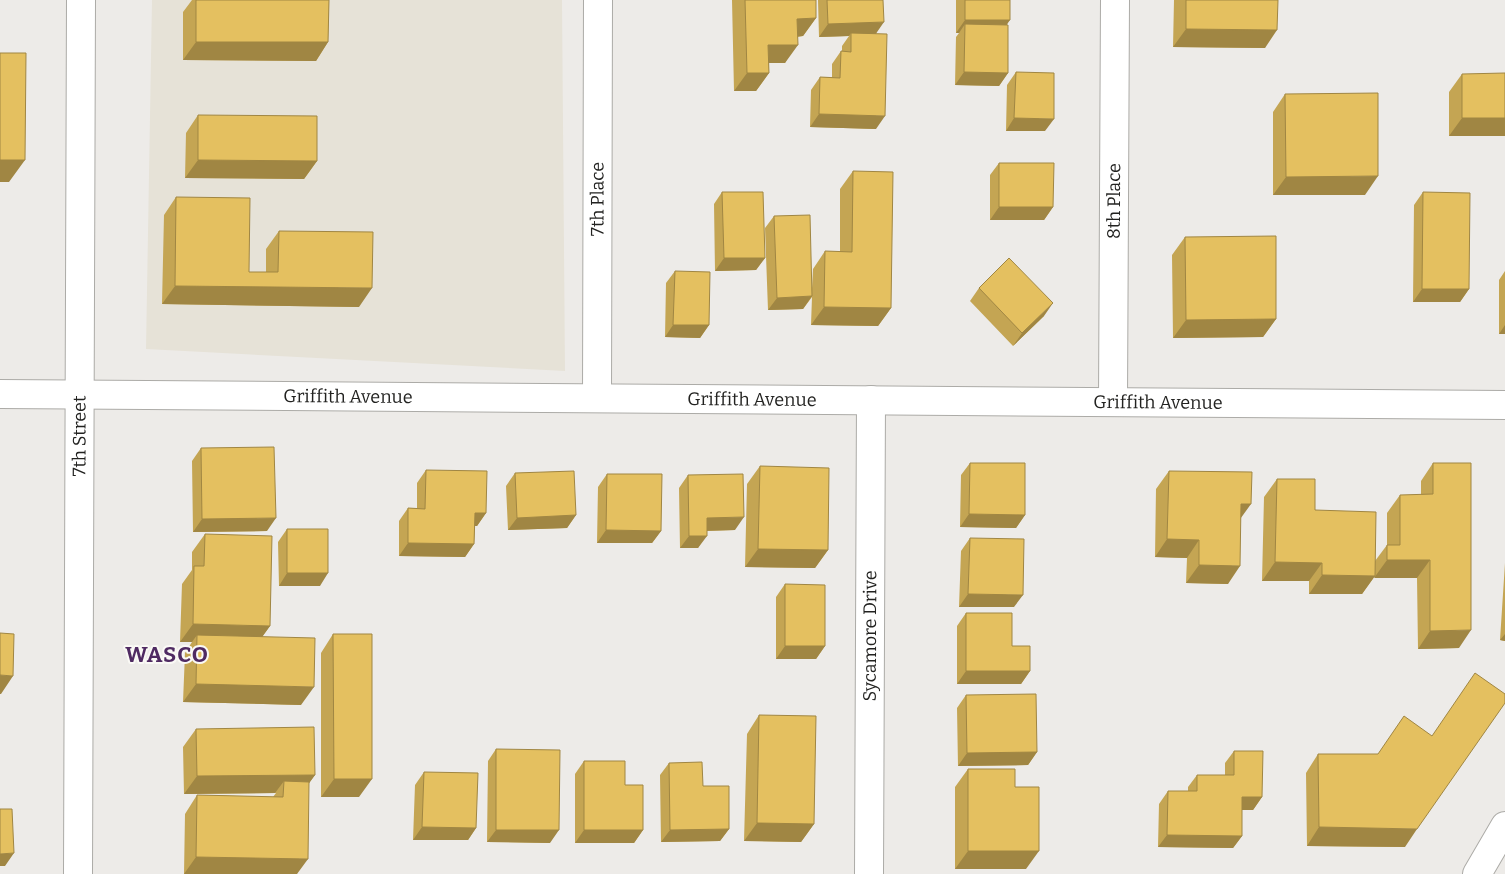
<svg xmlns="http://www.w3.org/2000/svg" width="1505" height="874" font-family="Bitter,serif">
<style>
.built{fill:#e6e2d7}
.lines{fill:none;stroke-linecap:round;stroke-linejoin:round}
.minor-casing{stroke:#acaba7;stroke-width:30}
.tertiary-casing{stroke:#acaba7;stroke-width:30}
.secondary-casing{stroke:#acaba7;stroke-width:30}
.minor{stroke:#fff;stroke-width:28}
.tertiary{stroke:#fff;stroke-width:28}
.secondary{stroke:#fff;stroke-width:28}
.wall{fill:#c4a553}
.shaded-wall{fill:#a08643}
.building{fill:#e4c060;stroke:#a08643}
.labels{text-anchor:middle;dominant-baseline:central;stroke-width:4;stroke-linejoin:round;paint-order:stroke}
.street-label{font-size:18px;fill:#222220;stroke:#faf9f5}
.district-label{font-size:22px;font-weight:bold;letter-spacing:1px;fill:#4f2a62;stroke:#faf9f5}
</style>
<rect width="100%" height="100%" fill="#edebe8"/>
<path class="built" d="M152,0H562L565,371L146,349Z"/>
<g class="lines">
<defs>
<g id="minor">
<path id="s1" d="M597,398L598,0"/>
<path id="s2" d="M1113,402L1115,0"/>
<path id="s3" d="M869,874L871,400"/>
<path d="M1477,874L1505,826"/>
</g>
<g id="tertiary">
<path id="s4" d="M78,874L81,0"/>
</g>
<g id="secondary">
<path id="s5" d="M0,394L1505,405"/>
</g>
</defs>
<use href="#minor" class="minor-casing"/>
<use href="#tertiary" class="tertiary-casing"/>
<use href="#secondary" class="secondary-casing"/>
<use href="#minor" class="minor"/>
<use href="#tertiary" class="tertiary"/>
<use href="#secondary" class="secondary"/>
</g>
<path class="wall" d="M192,0H329L328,42L316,61L183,60V12Z
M732,0H816V18L803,36L798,37L785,63H769V73L756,91H734Z
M818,0H883L876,34V129L810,127L811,90L820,77H832V64L841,51H842V46L849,36L819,37Z
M956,0H1010L1007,25L1008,73L999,86L955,85L956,37L959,33H956Z
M1174,0H1278L1265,48L1173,47Z
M1016,72L1045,131H1006L1007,85Z
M1462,74L1505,136H1449V92Z
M1285,94L1365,195H1273V112Z
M198,115L317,161L304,179L185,178L186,133Z
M999,163L1053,207L1044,220H990V175Z
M853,171L891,308L878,326L811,325L812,297L803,309L768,310L765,228L774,216L812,288L813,269L825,251L840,252V189Z
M722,192L765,258L756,270L715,271L714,204Z
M1423,192L1469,289L1460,302H1413L1414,205Z
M176,197L249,272H266V249L279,231L359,307L162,304L164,215Z
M1185,237L1276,319L1263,337L1173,338L1172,255Z
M675,271L709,325L700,338L665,337L666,283Z
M1505,271V334H1499V280Z
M979,288L1044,316L1013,346L970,301Z
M201,448L267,531L193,532L192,461Z
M970,463L1025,515L1016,528L960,527L961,475Z
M1433,463L1459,648L1418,649L1417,578L1374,577L1362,594H1309V581H1262L1264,497L1277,479L1375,561L1387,545V513L1400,495H1421V481Z
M760,466L828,550L815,568L745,567L747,484Z
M426,470L486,513L477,526H475L474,544L465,557L399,556V521L408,508H417V483Z
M1169,471L1241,518L1228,584L1186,583L1187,558L1155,557L1156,489Z
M515,473L576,515L567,528L508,530L506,486Z
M607,474L661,531L652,543H597L598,487Z
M688,475L735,530L707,531L698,548H680L679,488Z
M287,529L320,586H279L278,542Z
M205,534L270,626L262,637L301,705L183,702L185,653L192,642H180L182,584L192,570V552Z
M970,538L1014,607H959L961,551Z
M1505,563V641L1500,640Z
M785,584L825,646L816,659H776V597Z
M966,613L1012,646L1030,671L1021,684H957V626Z
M333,634L359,797H321V653Z
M966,695L1037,752L1028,765L958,766L957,708Z
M759,715L814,824L801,842L744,841L747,734Z
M196,729L315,775L309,783L297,874H184L185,814L197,795L273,797L276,793L184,794L183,747Z
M496,749L550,843L487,842L488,761Z
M1234,751L1262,797L1253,810H1242V836L1233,848L1158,847L1159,804L1168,791H1188V787L1197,775H1225V763Z
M1318,754L1405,847L1307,846L1306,773Z
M584,761L625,785L643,830L634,843H575V774Z
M669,763L703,786L729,829L720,841L661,842L660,775Z
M968,769L1015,787L1026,869H955V787Z
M424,772L476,828L468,840H413L415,785Z"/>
<path class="shaded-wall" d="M816,18L803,36L785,37L797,19Z
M965,20H1010L1001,33L965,24L959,33H956Z
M884,22L875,35L851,33L849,36L819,37L828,24Z
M1186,29L1277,30L1265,48L1173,47Z
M196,42H328L316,61L183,60Z
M768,45H798L785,63H756Z
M964,72L1008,73L999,86L955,85Z
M747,73H769L756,91H734Z
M819,114L885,116L876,129L810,127Z
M1014,118L1054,119L1045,131H1006Z
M1462,118H1505V136H1449Z
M0,160H25L9,182H0Z
M198,160L317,161L304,179L185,178Z
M1378,176L1365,195H1273L1286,177Z
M999,207H1053L1044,220H990Z
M724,258H765L756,270L715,271Z
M175,286L372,288L359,307L162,304Z
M1422,289H1469L1460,302H1413Z
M812,296L803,309L768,310L777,298Z
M1053,303L1044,316L1013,346L1022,333Z
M824,307L891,308L878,326L811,325Z
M1276,319L1263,337L1173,338L1186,320Z
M673,325H709L700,338L665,337Z
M1505,325V334H1499Z
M1241,504H1251L1238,522Z
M475,513H486L477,526H466Z
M969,514L1025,515L1016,528L960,527Z
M576,515L567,528L508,530L517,518Z
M744,517L735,530L698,531L707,518Z
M276,518L267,531L193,532L202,519Z
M606,530L661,531L652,543H597Z
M689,536H707L698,548H680Z
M1167,539L1199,540L1187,558L1155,557Z
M408,543L474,544L465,557L399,556Z
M758,549L828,550L815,568L745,567Z
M1387,560H1430L1417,578H1374Z
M1275,562L1322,563L1309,581H1262Z
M1199,565L1240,566L1228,584L1186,583Z
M287,573H328L320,586H279Z
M1322,575L1375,576L1362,594H1309Z
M968,594L1023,595L1014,607H959Z
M193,624L270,626L257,644L197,635L192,642H180Z
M1471,630L1459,648L1418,649L1430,631Z
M1505,634V641L1500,640Z
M785,646H825L816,659H776Z
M966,671H1030L1021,684H957Z
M0,675L13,676L1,694H0Z
M196,684L314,687L301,705L183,702Z
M1037,752L1028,765L958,766L967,753Z
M315,775L302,793L284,781L275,793L184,794L197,776Z
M334,779H372L359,797H321Z
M1242,797H1262L1253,810H1233Z
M757,823L814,824L801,842L744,841Z
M422,827L476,828L468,840H413Z
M1319,827L1417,829L1405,847L1307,846Z
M729,829L720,841L661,842L670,830Z
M496,830H559L550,843L487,842Z
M584,830H643L634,843H575Z
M1167,835L1242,836L1233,848L1158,847Z
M968,851H1039L1026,869H955Z
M14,853L5,866H0V854Z
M196,857L308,859L297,874H184Z"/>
<path class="building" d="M196,0H329L328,42H196Z
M745,0H816V18L797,19L798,45H768L769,73H747Z
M827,0H883L884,22L828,24Z
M965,0H1010V20H965Z
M1186,0H1278L1277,30L1186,29Z
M965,24L1008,25V73L964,72Z
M851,33L887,34L885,116L819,114L820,77L840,78L841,51L851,52Z
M0,53H26L25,160H0Z
M1016,72L1054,73V119L1014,118Z
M1505,73V118H1462V74Z
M1378,93V176L1286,177L1285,94Z
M198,115L317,116V161L198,160Z
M999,163H1054L1053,207H999Z
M853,171L893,172L891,308L824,307L825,251L852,252Z
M722,192H763L765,258H724Z
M1423,192L1470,193L1469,289H1422Z
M176,197L250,198L249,272H278L279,231L373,232L372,288L175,286Z
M810,215L812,296L777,298L774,216Z
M1276,236V319L1186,320L1185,237Z
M1009,258L1053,303L1022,333L979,288Z
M675,271L710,272L709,325H673Z
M274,447L276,518L202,519L201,448Z
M970,463H1025V515L969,514Z
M1433,463H1471V630L1430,631V560H1387V545H1400V495L1433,494Z
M760,466L829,468L828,550L758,549Z
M426,470L487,471L486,513H475L474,544L408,543V508L425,509Z
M574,471L576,515L517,518L515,473Z
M1169,471L1252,472L1251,504H1241L1240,566L1199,565V540L1167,539Z
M607,474H662L661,531L606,530Z
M743,474L744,517L707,518V536H689L688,475Z
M1277,479H1315V510L1376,512L1375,576L1322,575V563L1275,562Z
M287,529H328V573H287Z
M205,534L272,536L270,626L193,624L194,566H204Z
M970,538L1024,539L1023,595L968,594Z
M785,584L825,585V646H785Z
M966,613H1012V646H1030V671H966Z
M0,633L14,634L13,676L0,675Z
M333,634H372V779H334Z
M197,635L315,638L314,687L196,684Z
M1475,673L1505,694V703L1417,829L1319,827L1318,754H1378L1404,716L1432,736Z
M1036,694L1037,752L967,753L966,695Z
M759,715L816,716L814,824L757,823Z
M314,727L315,775L197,776L196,729Z
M496,749L560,750L559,830H496Z
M1234,751H1263L1262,797H1242V836L1167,835L1168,791H1197V775H1234Z
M584,761H625V785H643V830H584Z
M702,762L703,786H729V829L670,830L669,763Z
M968,769H1015V787H1039V851H968Z
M424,772L478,773L476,828L422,827Z
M284,781L309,782L308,859L196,857L197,795L283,797Z
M0,809H12L14,853L0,854Z"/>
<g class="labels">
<g class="street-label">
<text stroke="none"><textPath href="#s1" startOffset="199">7th Place</textPath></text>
<text stroke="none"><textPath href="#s2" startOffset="201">8th Place</textPath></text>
<text stroke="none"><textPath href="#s5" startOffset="348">Griffith Avenue</textPath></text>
<text stroke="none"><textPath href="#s5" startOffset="752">Griffith Avenue</textPath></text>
<text stroke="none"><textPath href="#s5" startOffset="1158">Griffith Avenue</textPath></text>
<text stroke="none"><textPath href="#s4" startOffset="438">7th Street</textPath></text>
<text stroke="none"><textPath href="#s3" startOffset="238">Sycamore Drive</textPath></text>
</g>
<g class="district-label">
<text x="167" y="654">WASCO</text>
</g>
</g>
</svg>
